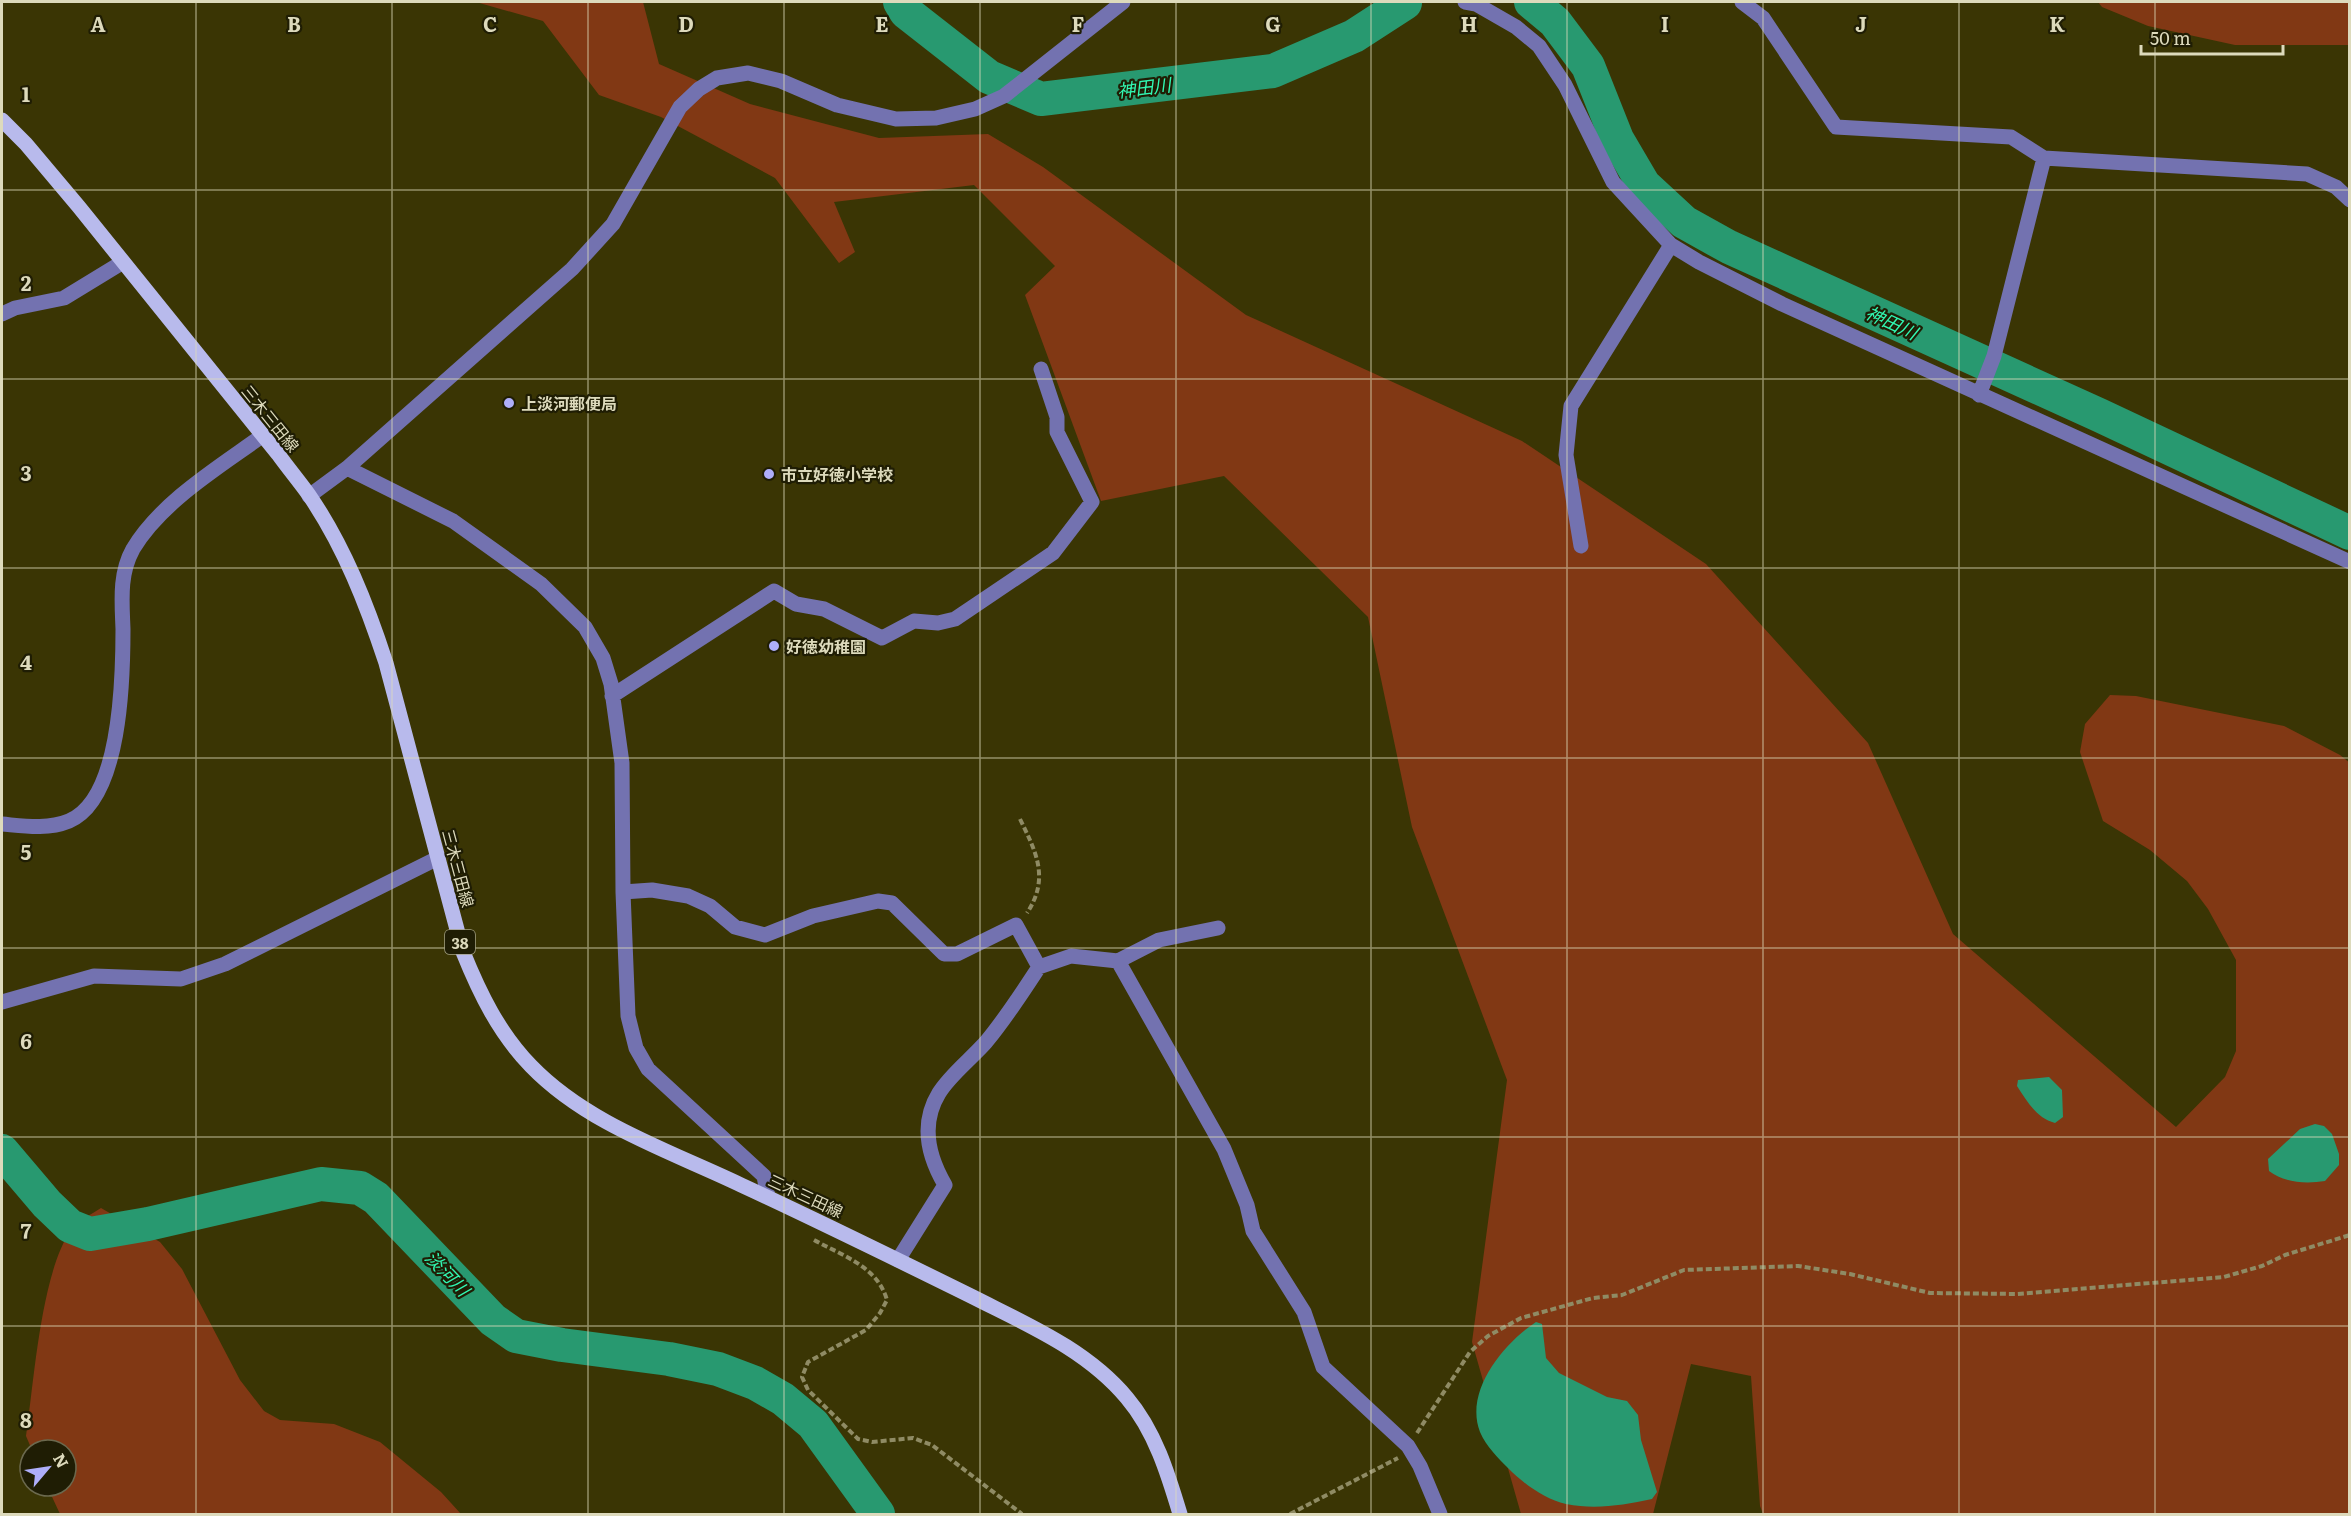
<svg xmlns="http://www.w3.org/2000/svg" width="2351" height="1516" font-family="Literata,'Noto Sans JP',serif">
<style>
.green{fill:#813814}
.water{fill:#289970}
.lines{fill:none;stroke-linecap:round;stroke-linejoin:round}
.river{stroke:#289970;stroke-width:34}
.path{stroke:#8f8b64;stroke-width:4;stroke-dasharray:6 3;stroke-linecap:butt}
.minor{stroke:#7372b0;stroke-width:15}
.major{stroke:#b8baec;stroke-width:15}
.grid{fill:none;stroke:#dddabc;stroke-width:1.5;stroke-opacity:0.55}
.poi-dot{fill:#aeaefa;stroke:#1f1d04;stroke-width:2}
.labels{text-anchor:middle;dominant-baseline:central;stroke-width:4.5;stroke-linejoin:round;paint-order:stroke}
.shield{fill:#1f1d04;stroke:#a4a185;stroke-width:1.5}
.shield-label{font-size:15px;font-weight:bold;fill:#dddabc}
.poi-label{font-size:16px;font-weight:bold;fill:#dddabc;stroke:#1f1d04;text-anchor:start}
.street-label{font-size:16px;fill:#dddabc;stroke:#1f1d04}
.water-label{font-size:18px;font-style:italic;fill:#31f8b3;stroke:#1f1d04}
.grid-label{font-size:20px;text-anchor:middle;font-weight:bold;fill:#dddabc;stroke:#1f1d04;stroke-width:4.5;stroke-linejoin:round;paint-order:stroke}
</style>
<rect width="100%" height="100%" fill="#3a3504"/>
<path class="green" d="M476,2H643L659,64L750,104L879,138L988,134L1043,167L1246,315L1522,441L1706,564L1868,743L1953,934L2176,1127L2225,1077L2236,1051V960L2208,909L2187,881L2150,850L2103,821L2080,752L2085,724L2110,695L2136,696L2284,726L2340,755L2350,763L2349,1514H1763L1760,1506L1751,1376L1691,1364L1653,1514H1521L1472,1342L1507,1080L1412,827L1368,617L1224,476L1101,501L1025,295L1055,266L974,185L834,202L855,252L839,263L775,178L661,117L599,95L543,21Z
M2098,2H2349V45H2235L2148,26L2102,7Z
M101,1208L160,1242L182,1269L240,1380L264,1411L280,1420L334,1424L380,1442L441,1492L461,1514H60L47,1486H66V1450H32L26,1436C34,1382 41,1273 71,1230C77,1221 92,1214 101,1208Z"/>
<path class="water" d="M2049,1077L2062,1090L2063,1117L2055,1123C2036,1118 2027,1101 2017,1086L2018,1080Z
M2315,1124L2324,1126L2332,1134L2339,1154V1165L2325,1181C2306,1184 2285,1183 2269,1171L2268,1159L2300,1129Z
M1536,1322L1542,1324L1546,1358L1559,1373L1607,1397L1627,1401L1638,1415L1641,1440L1657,1492L1652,1499C1623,1505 1596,1510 1566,1504C1544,1499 1524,1484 1508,1468C1498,1458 1486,1446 1480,1432C1464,1391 1504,1343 1536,1322Z"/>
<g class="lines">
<path class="river" d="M900,2L906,12L989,77L1041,99L1273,71L1354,36L1405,3
M1531,2L1555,22L1588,66L1617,139L1644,185L1684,222L1729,247L2099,415L2350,533
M2,1151L47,1204L70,1226L90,1234L148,1224L321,1184L360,1188L376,1198L493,1320L516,1336L562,1345L669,1359L718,1369L755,1383L783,1399L813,1424L878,1514"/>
<path class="path" d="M1020,819C1036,852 1050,878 1027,913
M814,1240C843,1256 877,1266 887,1300L880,1313L866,1330L808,1362L802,1377L808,1390L858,1439L872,1442L913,1438L932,1445L1022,1514
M1417,1433L1470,1352L1488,1336L1521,1318L1593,1298L1622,1295L1684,1270L1798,1266L1850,1274L1930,1293L2017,1294L2224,1277L2262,1266L2285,1255L2350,1235
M1290,1514L1398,1458"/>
<path class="minor" d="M1465,2L1476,4L1516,27L1539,46L1565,85L1613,182L1671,245L1699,262L1782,304L2350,562
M1742,2L1763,18L1836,127L2011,137L2044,158L2307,174L2336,187L2350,200
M2,314L15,308L64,298L123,262
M1979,395L1994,356L2044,158
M347,468L453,521L541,584L585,627L603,658L611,684L622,763L623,892L628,1016L636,1048L648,1069L764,1176L768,1197
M309,496L347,468L572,269L613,224L680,107L699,89L717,78L748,73L781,81L837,105L896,119L936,118L975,109L1004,96L1123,2
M1581,546L1566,455L1571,406L1671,245
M612,696L774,591L796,604L824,609L882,638L914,621L938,623L955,619L1053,553L1092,502L1057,432V417L1041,369
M2,824C24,826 47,830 69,821C121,799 123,678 123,629C122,602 119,574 133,549C161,502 219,467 262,436
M623,892L652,890L688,896L710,906L735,927L765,935L813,916L878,901L892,903L944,954H957L1016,925L1039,967L1071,956L1118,961L1159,940L1218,928
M1118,961L1224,1149L1247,1205L1253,1231L1304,1312L1323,1367L1408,1446L1420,1466L1440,1514
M2,1002L94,976L181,979L225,964L438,858
M898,1260L945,1185C928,1156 920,1124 939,1093C950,1075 971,1059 986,1042C1006,1018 1022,993 1039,967"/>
<path class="major" d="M2,120L26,144L79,207L278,454C288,468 299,481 309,495C344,546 367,605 386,663L463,952C480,994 499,1033 531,1066C587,1124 670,1151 741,1185C819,1221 896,1259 973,1297C1028,1325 1087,1350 1127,1398C1155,1431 1168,1474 1180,1514"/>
</g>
<path class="grid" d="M196,2V1514M392,2V1514M588,2V1514M784,2V1514M980,2V1514M1176,2V1514M1371,2V1514M1567,2V1514M1763,2V1514M1959,2V1514M2155,2V1514M2,190H2350M2,379H2350M2,568H2350M2,758H2350M2,948H2350M2,1137H2350M2,1326H2350"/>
<g class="poi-dot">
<circle cx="509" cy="403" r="6"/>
<circle cx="769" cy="474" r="6"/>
<circle cx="774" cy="646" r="6"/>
</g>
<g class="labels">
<rect class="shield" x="445" y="930" width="30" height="24" rx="4.5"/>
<g class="shield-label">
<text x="460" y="942">38</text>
</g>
<g class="poi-label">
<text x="521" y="403">上淡河郵便局</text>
<text x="781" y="474">市立好徳小学校</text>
<text x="786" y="646">好徳幼稚園</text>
</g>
<g class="street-label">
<text transform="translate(271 418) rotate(51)">三木三田線</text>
<text transform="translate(459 868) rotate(75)">三木三田線</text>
<text transform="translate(806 1195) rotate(25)">三木三田線</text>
</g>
<g class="water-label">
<text transform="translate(1144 87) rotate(-7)">神田川</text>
<text transform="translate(1892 322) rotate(25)">神田川</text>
<text transform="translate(448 1273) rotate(46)">淡河川</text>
</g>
</g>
<g class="grid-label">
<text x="98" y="32">A</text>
<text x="294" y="32">B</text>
<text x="490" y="32">C</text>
<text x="686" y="32">D</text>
<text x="882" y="32">E</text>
<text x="1078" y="32">F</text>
<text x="1273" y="32">G</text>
<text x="1469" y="32">H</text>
<text x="1665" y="32">I</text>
<text x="1861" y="32">J</text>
<text x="2057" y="32">K</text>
<text x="26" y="102">1</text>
<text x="26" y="291">2</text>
<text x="26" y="481">3</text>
<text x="26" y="670">4</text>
<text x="26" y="860">5</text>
<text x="26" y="1049">6</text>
<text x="26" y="1239">7</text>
<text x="26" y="1428">8</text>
</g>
<rect width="2351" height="1516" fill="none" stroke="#dddabc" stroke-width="6"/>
<g transform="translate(48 1468) rotate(61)"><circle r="28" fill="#1f1d04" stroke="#6b694e" stroke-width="1.5"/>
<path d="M0-4.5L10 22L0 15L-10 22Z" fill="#aeaefa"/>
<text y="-9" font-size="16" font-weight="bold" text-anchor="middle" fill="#dddabc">N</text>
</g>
<path d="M2141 45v9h142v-9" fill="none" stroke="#dddabc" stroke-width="3"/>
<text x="2150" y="45" font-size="18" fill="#dddabc" stroke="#1f1d04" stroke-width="4.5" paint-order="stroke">50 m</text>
</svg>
